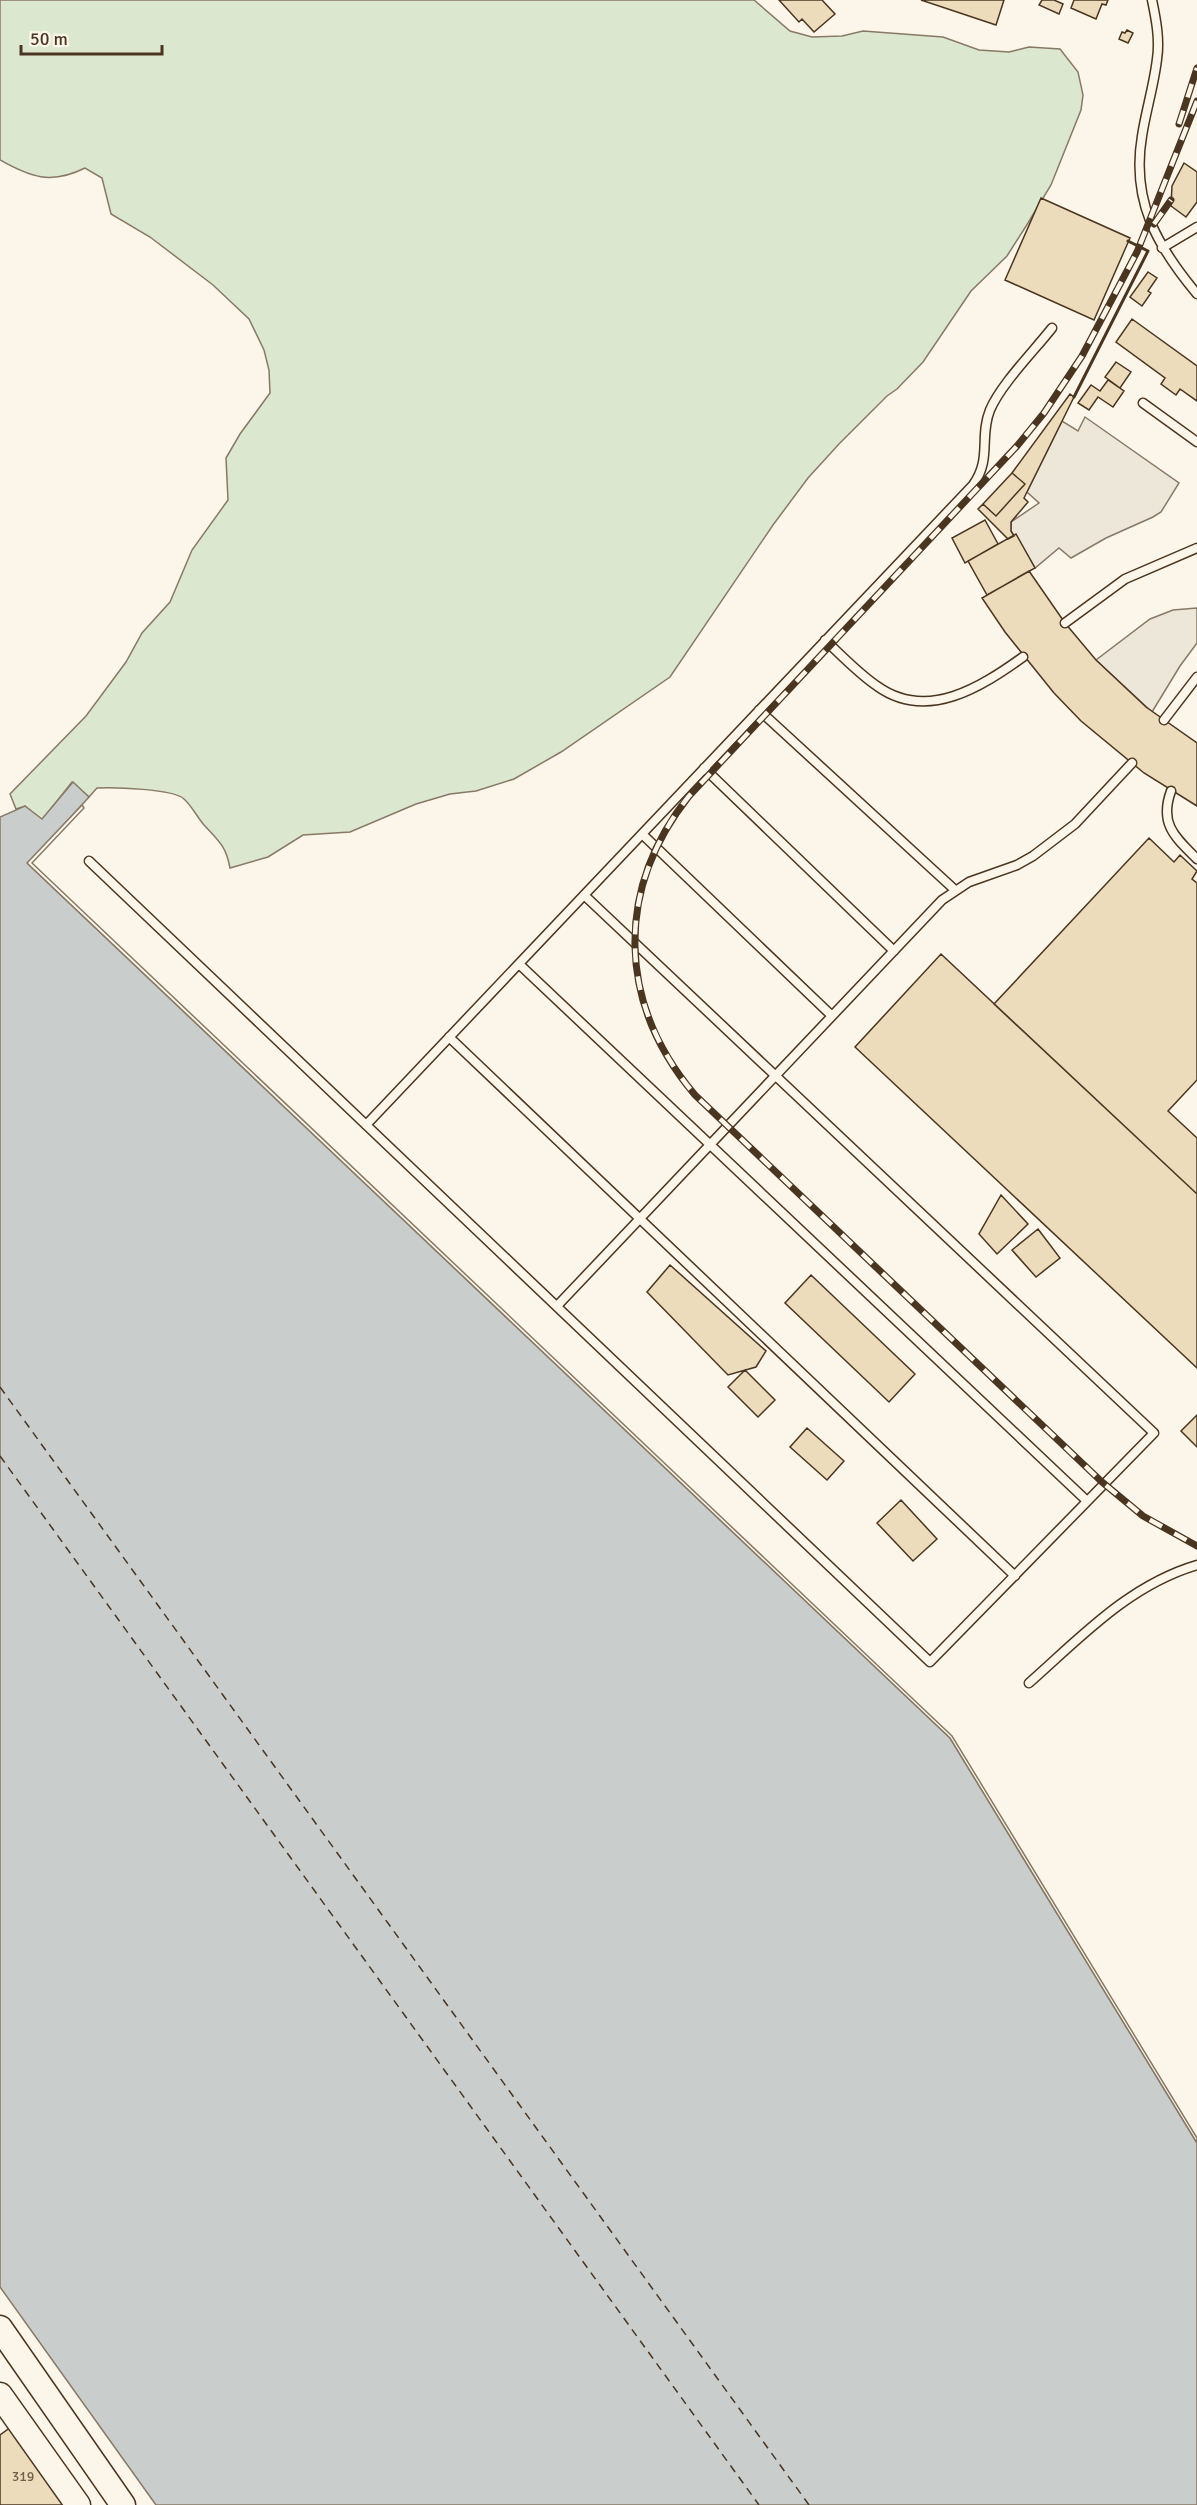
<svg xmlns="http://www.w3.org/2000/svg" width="1197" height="2505" font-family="Signika,sans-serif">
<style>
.green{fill:#dce7d0;stroke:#887966;stroke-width:1.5}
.parking{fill:#ede7d9;stroke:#887966;stroke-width:1.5}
.water{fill:#c9cecd;stroke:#887966;stroke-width:1.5}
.pier{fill:#fbf6e9;stroke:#887966;stroke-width:1.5}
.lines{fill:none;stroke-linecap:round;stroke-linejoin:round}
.ferry{stroke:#4a3520;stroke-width:1.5;stroke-dasharray:8 6;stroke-linecap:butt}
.building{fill:#ecdcbc;stroke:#4a3520;stroke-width:1.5}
.service-casing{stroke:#4a3520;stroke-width:11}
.secondary-casing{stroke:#4a3520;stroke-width:27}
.service{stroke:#fbf6e9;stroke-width:8}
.secondary{stroke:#fbf6e9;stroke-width:24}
.rail-casing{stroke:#4a3520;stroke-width:7}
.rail{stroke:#fbf6e9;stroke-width:4.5;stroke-dasharray:14;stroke-linecap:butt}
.wall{stroke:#4a3520;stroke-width:3}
.labels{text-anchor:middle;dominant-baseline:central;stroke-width:4.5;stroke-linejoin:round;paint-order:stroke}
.number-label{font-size:14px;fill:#725f47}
</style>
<rect width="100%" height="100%" fill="#fbf6e9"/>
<path class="green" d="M0,0H754L790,31L812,37L842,36L863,31L943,37L979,50L1009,52L1029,47L1060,49L1078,72L1083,95L1081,110L1051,185L1028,223L1007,256L971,291L923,362L897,389L887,396L839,444L808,478L773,525L670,677L561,752L514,779L476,791L450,794L416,804L350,832L303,835L268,857L230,868C226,846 219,841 204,825C197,817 192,806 184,799C174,789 113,787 97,788L89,797L72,782L42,820L25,806L16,809L10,794L86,716L126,662L142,633L170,602L192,550L228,500L226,458L240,434L270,393L269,370L264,350L249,319L213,285L150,237L111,214L102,178L85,168C51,185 30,177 0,160Z"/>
<path class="parking" d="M1085,417L1179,483L1161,512L1153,517L1106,538L1071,558L1059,548L1035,568L1016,535L1014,536L1011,531V522L1039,503L1027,492L1062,421L1078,431Z
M1197,608V643L1180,666L1152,712L1096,660L1150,619L1173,610Z"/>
<path class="water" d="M73,782L89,797L28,864L950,1738L1197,2143V2505H156L0,2287V817L25,806L42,819Z"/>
<path class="pier" d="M82,805L84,808L32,863L952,1736L1197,2138V2143L950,1738L27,863Z"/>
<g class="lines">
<path class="ferry" d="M0,1387L809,2505
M0,1456L759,2505"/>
</g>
<path class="building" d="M779,0H822L835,14L814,32L802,19L799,22Z
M921,0H1004L996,25Z
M1042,0H1054L1063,4L1059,14L1039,5Z
M1074,0H1108L1106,5L1102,4L1096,19L1071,8Z
M1127,30L1133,33L1128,43L1119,39L1122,32L1125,33Z
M1184,163L1197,172V202L1186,217L1171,206L1172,186Z
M1041,198L1130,238L1094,320L1005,280Z
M1148,272L1157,278L1148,291L1151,293L1142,306L1130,297Z
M1132,319L1197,366V401L1180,389L1176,395L1161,384L1165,378L1116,342Z
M1116,362L1131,372L1120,388L1105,377Z
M1108,380L1124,391L1113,407L1098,397L1089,410L1078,403L1091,385L1100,391Z
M1070,394L1074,397L1024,498L1028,502L1011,522V531L1014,536L1008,539L978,509L983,504L996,516L1025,484L1012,473Z
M1012,473L1025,484L996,516L983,504Z
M985,520L998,544L965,563L952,538Z
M1016,534L1035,568L987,595L968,561Z
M1029,571L1065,623L1096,660L1146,707L1197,743V806L1144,773L1081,721L1054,693L1005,632L982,598Z
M1149,838L1174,862L1180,855L1197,871L1192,879L1197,883V1080L1168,1111L1197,1138V1194L994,1004Z
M941,954L1197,1194V1368L855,1047Z
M1001,1195L1028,1224L997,1254L979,1234Z
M1038,1229L1060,1258L1036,1277L1012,1250Z
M670,1265L766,1351L756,1367L728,1375L647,1292Z
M811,1275L915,1374L889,1402L785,1303Z
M745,1370L775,1400L758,1417L728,1387Z
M1197,1415V1447L1181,1431Z
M807,1428L844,1461L827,1480L790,1447Z
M901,1500L937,1539L913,1561L877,1523Z
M11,2427L67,2505H0V2435Z"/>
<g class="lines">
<defs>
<path id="service" d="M1152,0C1156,19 1160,40 1157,59C1154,85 1146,110 1142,136C1131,201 1157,246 1197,294
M1162,248L1197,227
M1143,403L1197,442
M1065,623L1125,579L1197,548
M825,640C842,656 859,674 877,686C927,722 981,687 1023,657
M759,710L955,890
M1164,720L1197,677
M704,768L894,951
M1171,791C1159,824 1175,837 1197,859
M642,834L832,1016
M89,861L930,1662L1154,1433L584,895
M519,964L1087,1501
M449,1037L1015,1576
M366,1125L973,485C992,459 979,437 990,410C1001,384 1034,351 1052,328
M557,1306L942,900L969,882L1017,865L1033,856L1075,824L1132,763
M1029,1683C1081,1637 1129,1585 1197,1565"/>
<path id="secondary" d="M0,2328L123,2505
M0,2395L78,2505"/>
</defs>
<use href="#service" class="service-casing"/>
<use href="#secondary" class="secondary-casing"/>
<use href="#service" class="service"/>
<use href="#secondary" class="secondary"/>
<defs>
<path id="rail" d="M1197,101L1137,252L1082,356L1044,413L1017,446L689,796C614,891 618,1004 695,1095L1102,1482L1143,1516L1197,1546
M1179,124L1197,68
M1154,224L1171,200"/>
</defs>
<use href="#rail" class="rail-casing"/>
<use href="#rail" class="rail"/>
<path class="wall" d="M1074,397L1148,251L1128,241"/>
</g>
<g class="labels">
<g class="number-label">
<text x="23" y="2476">319</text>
</g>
</g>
<path d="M21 45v9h141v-9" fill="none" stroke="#4a3520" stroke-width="3"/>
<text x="30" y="45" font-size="18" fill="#4a3520" stroke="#fbf6e9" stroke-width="4.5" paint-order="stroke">50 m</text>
</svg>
